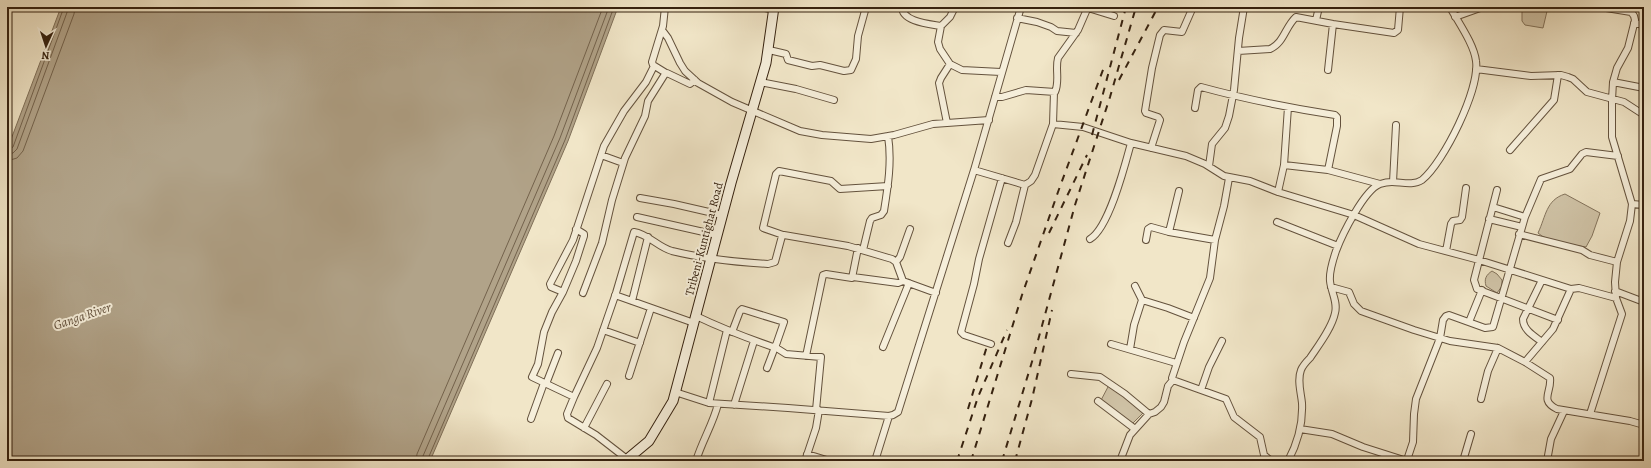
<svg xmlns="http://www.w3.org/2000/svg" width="1651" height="468" font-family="Alegreya,serif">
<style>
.green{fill:#d1c5a9;stroke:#83735c}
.water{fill:#b1a389;stroke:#7f6f58}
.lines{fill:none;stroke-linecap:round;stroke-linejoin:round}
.shore{stroke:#73624c;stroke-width:1}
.street-casing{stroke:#64523d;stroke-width:8}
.secondary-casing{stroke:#35210f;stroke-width:11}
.street{stroke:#f6efdb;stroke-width:6}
.secondary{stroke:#f6efdb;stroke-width:9}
.rail{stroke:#35210f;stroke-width:2;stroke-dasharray:7 7;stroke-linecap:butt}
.labels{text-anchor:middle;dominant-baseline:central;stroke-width:4;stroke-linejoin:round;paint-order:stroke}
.street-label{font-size:12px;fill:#35210f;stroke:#f6efdb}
.water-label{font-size:13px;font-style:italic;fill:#604e3a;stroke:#f6efdb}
</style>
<rect width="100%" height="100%" fill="#f1e6c8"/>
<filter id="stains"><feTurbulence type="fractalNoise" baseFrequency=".005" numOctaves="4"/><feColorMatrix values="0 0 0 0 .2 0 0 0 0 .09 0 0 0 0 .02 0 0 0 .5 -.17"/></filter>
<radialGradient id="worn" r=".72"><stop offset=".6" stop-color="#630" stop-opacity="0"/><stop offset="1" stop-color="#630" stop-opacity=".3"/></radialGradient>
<path class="green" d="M1522,7H1548L1543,28L1525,25L1522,21Z
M1565,194L1600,213L1592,236L1586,247C1573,245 1547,242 1538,233C1546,216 1546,200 1565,194Z
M1492,271L1497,274L1502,280V286L1497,293L1486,286C1484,279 1486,275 1492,271Z
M1109,385L1144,412L1131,425L1099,404Z"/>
<path class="water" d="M61,7H618L568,141L430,461H7V150Z"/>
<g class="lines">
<path class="shore" d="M7,150L10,149L13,147L64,7
M7,155L13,153L17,149L69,7
M7,161L17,158L23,151L74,14L75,7
M416,461L417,454L554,136L603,7
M422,461L423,456L560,138L609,7
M427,461L565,140L614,7"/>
<defs>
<path id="street" d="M665,7L663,26L652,62L653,65L666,73
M760,7L774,10
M902,7C902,22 930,24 941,26
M955,7L950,17L941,26L938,42L940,49L950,64L962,70L1001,72
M1055,7L1088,8L1114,16
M1600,7L1631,12
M1455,17L1483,7
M1017,18L1037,22L1051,27L1057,31L1076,33
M1316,20L1319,7
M1634,23L1644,25
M662,30L668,38L680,63L685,71L698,83L732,102L800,131L822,135L871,139L894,135L933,124L989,120
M769,50L786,54L788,60L812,66L820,65L844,71L851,70L856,59L858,36L866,7
M1238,51L1270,49C1284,43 1285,27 1296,17L1333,24L1394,33L1398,30L1400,7
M1476,69L1531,76L1561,75L1568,77L1573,79L1587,92L1624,102L1644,115
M1328,70L1333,24
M760,82L796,89L834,100
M1613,82L1644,88
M995,97H1002L1026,90L1055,92C1060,81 1055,69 1058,58L1078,30L1088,7
M1195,108L1198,90L1201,87C1245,99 1290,108 1335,115L1337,117V126L1328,170L1284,165
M947,123L939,83L941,78L950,64
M1053,124L1083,127L1131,143L1186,156L1205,164L1224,176L1250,181L1278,192L1354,215L1419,244L1479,260L1571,289
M1151,148L1160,120L1158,117L1146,113L1145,111L1152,68L1160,35L1164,30L1182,32L1193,7
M1510,150L1554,100L1558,75
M601,155L623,163
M1209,166L1212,144L1225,128L1229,116L1234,90L1239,38L1244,7
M974,170L1025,185L1016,222L1008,243
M1328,170L1380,184
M1229,178L1224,206L1215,240L1210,278L1184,342L1172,378L1173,380L1226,399L1234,417L1260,437L1264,455L1271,461
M1393,182L1396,125
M1025,185L1031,181L1035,175L1053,124L1054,92
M1497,190L1474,280L1477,289L1558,320
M1278,192L1284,165L1288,107
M640,198L674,204L722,215
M1632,204L1644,205
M1493,207L1525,217
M637,217L717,235
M1489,219L1522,227
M1277,222L1338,246
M576,229L584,234V236L576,261L563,292L552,312L544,332L538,364L532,377L574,397L567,414L568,418L596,435L627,459
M1169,232L1179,191
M1519,234L1582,250L1590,255L1617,262
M783,235L763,228L776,174L779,171L831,181L840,189L888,186
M1090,239C1109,228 1125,165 1131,143
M1146,240L1148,229L1151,227L1169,232L1215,240
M863,250L870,221L872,218L881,215L884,211C888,186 892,161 888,136
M1446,251L1451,224L1453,221L1460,220L1462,217L1466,188
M896,262L900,257L910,229
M853,277L898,283L903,281
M1135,286L1142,300L1168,308L1194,318
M1331,287L1349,292L1354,304L1361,311L1414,330L1450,341L1498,348L1525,362L1550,378C1552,392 1539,400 1557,409L1630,421L1644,425
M1615,291L1644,302
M563,292L551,287L550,284L573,240L604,146L624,111L646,82L654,66
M583,293L602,243L612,200L625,158L645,116L648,101L665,74L667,73L690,84L695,80
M615,295L694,323
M632,301L648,237
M696,316C721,328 747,338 773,347L776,345L784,322L742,309L740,311L732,332
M1469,322L1482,290
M603,330L640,343
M1542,342C1534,336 1523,330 1523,319L1542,280
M991,344L964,335L961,332L974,284L979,259L1002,178
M1111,344L1176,363
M883,347L909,283
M1130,349L1134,325L1142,300
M806,356L823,275L826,274L852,278L858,248
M1525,362L1553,329L1571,289L1579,288L1616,298
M767,368L775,347L786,354L821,357L816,410
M1071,374L1100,377L1125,394L1149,414
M629,376L651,308
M546,384L558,353
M1201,390L1209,367L1222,341
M675,392L709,403L788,408L889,416L893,415L898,412L974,170L1021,7
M574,397L597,348L616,293L634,232C648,234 658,247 672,251C704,259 736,262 768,264L775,262L782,236L784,235L848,246L892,259L896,262L903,281L936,293
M1481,399L1488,371L1498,348
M1098,401L1135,429
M709,403L727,330
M734,405L754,341
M1590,414L1622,314L1616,298L1615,282L1617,262L1630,221L1632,204L1612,137V100L1613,82L1617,68L1628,48L1635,20L1634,16L1628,7
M531,419L544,383
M584,428L607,384
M1300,429L1332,434L1363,447L1407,461
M807,454L830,461
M1407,460L1413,442L1414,414L1416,399L1440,338L1443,320L1446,316L1449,315L1485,328L1493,327L1525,217L1541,179L1570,169L1582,154L1586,152L1618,156
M696,461C702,441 713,424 718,404
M805,461L816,428L819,410
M875,461L889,416
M1120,461L1130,435L1149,414L1155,412L1161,407L1164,402L1168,386L1173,380
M1288,461C1297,444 1303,423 1302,403C1301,393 1297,380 1301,370C1303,365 1307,361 1310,358C1318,346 1332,328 1335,313C1338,302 1331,292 1330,281C1329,271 1333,260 1336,251C1342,235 1364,190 1380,184C1383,183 1389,182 1392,182C1401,182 1413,186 1422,180C1444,162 1480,89 1476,61C1474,44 1458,22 1450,7
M1463,461L1471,434
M1547,461L1551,439L1564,411"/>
<path id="secondary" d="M625,461L649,441L673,401L731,183L766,63L774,7"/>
</defs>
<use href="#street" class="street-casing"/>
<use href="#secondary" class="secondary-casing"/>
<use href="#street" class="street"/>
<use href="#secondary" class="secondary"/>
<path class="rail" d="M1119,80L1158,7
M1092,135L1126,7
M1049,233L1087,155
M968,409L987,346
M957,461L978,397L1007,330
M971,461L1022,295L1058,192L1104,67
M1002,461L1034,355L1075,205L1110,97L1136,7
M1015,461L1032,399L1052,310"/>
</g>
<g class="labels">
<g class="street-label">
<text transform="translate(704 239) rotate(-75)">Tribeni-Kuntighat Road</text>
</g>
<g class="water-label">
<text transform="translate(82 316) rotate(-19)">Ganga River</text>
</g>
</g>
<rect width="1651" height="468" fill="none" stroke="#f1e6c8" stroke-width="24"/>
<rect x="8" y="8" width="1635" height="452" fill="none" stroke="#35210f" stroke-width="2"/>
<rect x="12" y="12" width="1627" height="444" fill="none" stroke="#35210f"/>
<g transform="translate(46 46) rotate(183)" stroke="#f6efdb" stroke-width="3" paint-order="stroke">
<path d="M0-3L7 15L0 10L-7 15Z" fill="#35210f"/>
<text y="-6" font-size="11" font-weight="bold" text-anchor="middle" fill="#35210f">N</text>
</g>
<rect width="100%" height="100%" filter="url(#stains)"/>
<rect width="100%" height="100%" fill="url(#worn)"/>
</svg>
